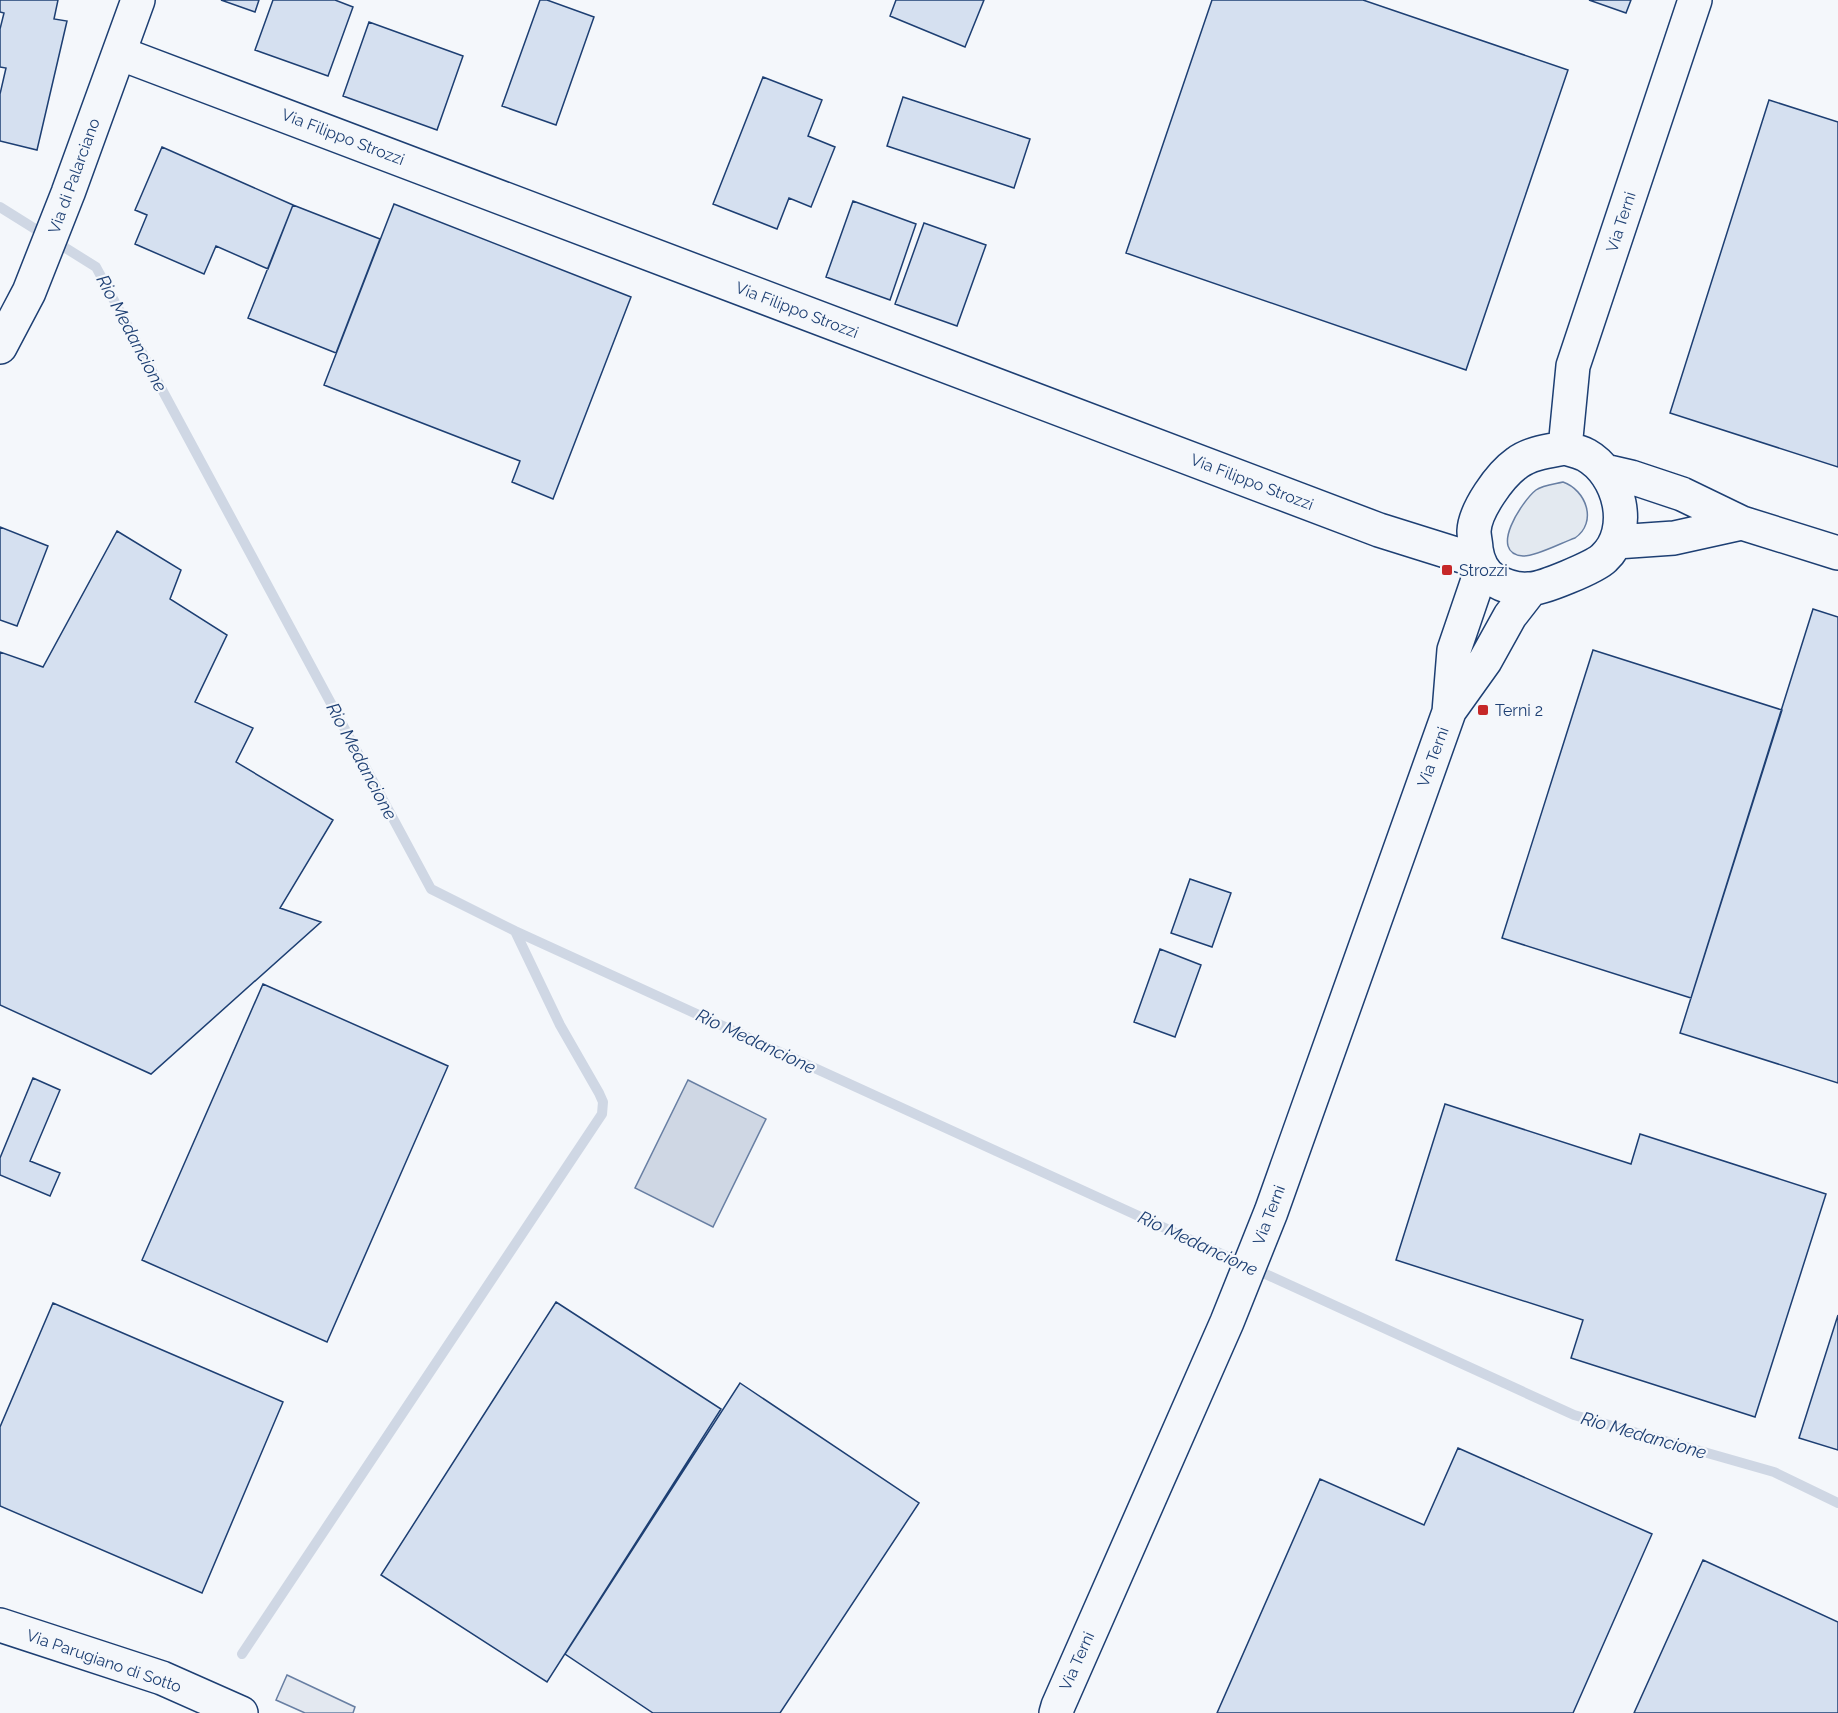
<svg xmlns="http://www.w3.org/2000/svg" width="1838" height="1713" font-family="Raleway,sans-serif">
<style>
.green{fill:#e3e9f0;stroke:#687fa3;stroke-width:1.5}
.parking{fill:#e3e8f0;stroke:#687fa3;stroke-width:1.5}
.water{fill:#cfd7e4;stroke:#687fa3;stroke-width:1.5}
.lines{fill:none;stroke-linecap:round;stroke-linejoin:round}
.stream{stroke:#cfd7e4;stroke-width:10}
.building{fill:#d5e0f0;stroke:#1d3f73;stroke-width:1.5}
.minor-casing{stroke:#1d3f73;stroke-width:36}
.minor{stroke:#f4f7fb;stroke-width:33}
.poi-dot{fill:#c62828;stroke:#f4f7fb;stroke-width:2}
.labels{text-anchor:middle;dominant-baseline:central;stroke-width:4.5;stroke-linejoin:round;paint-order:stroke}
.street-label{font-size:16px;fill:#1d3f73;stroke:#f4f7fb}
.poi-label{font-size:16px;fill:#1d3f73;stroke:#f4f7fb;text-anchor:start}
.water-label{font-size:18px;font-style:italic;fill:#1d3f73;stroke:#f4f7fb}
</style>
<rect width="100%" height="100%" fill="#f4f7fb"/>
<path class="green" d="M1563,482C1586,490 1598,522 1575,538C1563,542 1535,557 1523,556C1487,553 1523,500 1536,490C1543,485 1555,484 1563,482Z"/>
<path class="parking" d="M287,1675L355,1707L353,1713H305L276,1700Z"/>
<path class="water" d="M688,1080L766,1119L713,1227L635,1188Z"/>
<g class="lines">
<path class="stream" d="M0,207L96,267L431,889L515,931L1574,1415L1774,1472L1838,1503
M242,1654L602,1114L603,1102L599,1093L560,1025L515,931"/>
</g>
<path class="building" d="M0,0H58L54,19L67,21L37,150L0,141V94L6,68L0,67V29L4,13L0,12Z
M221,0H259L255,12Z
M273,0H335L353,7L328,76L255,50Z
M540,0H547L594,17L556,125L502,106Z
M896,0H984L965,47L890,16Z
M1212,0H1363L1568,70L1466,370L1126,253Z
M1589,0H1631L1626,13Z
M369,22L463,56L437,130L343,96Z
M763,77L822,100L808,136L835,147L811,207L789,198L777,229L713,204Z
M903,97L1030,139L1014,188L887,146Z
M1769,100L1838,122V467L1670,413Z
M162,147L293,205L268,269L216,246L204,274L135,244L147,215L135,210Z
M853,201L916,224L890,300L826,277Z
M394,204L631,297L553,499L512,482L520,461L324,385Z
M293,205L380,239L336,353L248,318Z
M924,223L986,245L957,326L895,304Z
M0,527L48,546L17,626L0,620Z
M117,531L181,570L170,599L227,635L195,702L253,728L236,762L333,820L280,908L321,922L151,1074L0,1005V652L43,667Z
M1813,609L1838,617V1083L1680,1033Z
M1593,650L1782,710L1691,998L1502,938Z
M1190,879L1231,893L1212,947L1171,933Z
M1160,949L1201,965L1175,1037L1134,1022Z
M263,984L448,1066L327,1342L142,1260Z
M33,1078L60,1090L30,1161L60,1173L50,1196L0,1175V1158Z
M1445,1104L1631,1164L1640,1134L1826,1194L1755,1417L1571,1358L1583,1320L1396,1260Z
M556,1302L721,1409L547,1682L381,1575Z
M53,1303L283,1402L202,1593L0,1506V1427Z
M1838,1315V1450L1799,1438Z
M740,1383L919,1503L780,1713H653L565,1654Z
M1458,1448L1652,1534L1573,1713H1217L1320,1479L1424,1525Z
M1703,1560L1838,1622V1713H1634Z"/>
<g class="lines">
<defs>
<path id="minor" d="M119,53L1379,530L1478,561
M0,347L29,292L68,193L138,0
M1565,448L1573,366L1695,0
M1565,448C1572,450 1580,452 1586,455C1620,474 1634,530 1604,558C1595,567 1542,589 1529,589C1517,590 1504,586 1494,580C1483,573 1478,562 1476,549C1476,544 1474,537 1474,531C1475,510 1500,475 1517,463C1530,453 1549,451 1565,448Z
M1605,471L1631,477L1682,494L1742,523L1838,553
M1616,542L1674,538L1742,523
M1450,710L1485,661L1510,616L1531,589
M0,1625L162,1678L241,1713
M1056,1713L1058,1706L1227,1322L1271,1212L1449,712L1454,650L1482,568"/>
</defs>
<use href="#minor" class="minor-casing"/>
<use href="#minor" class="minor"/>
</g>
<g class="poi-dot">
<rect x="1441" y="564" width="12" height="12" rx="3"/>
<rect x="1477" y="704" width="12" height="12" rx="3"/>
</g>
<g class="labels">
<g class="street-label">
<text transform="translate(343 137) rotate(21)">Via Filippo Strozzi</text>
<text transform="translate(74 176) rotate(-70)">Via di Palarciano</text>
<text transform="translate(1621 222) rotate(-72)">Via Terni</text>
<text transform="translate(797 310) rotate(21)">Via Filippo Strozzi</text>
<text transform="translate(1252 482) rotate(21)">Via Filippo Strozzi</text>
<text transform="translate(1433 757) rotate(-70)">Via Terni</text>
<text transform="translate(1269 1215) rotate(-69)">Via Terni</text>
<text transform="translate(104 1661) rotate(19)">Via Parugiano di Sotto</text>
<text transform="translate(1077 1661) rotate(-66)">Via Terni</text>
</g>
<g class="poi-label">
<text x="1459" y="570">Strozzi</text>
<text x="1495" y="710">Terni 2</text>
</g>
<g class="water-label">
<text transform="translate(132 333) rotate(62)">Rio Medancione</text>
<text transform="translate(362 761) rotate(62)">Rio Medancione</text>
<text transform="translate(756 1041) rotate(25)">Rio Medancione</text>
<text transform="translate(1198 1243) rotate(25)">Rio Medancione</text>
<text transform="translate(1644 1435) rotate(16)">Rio Medancione</text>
</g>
</g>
</svg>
